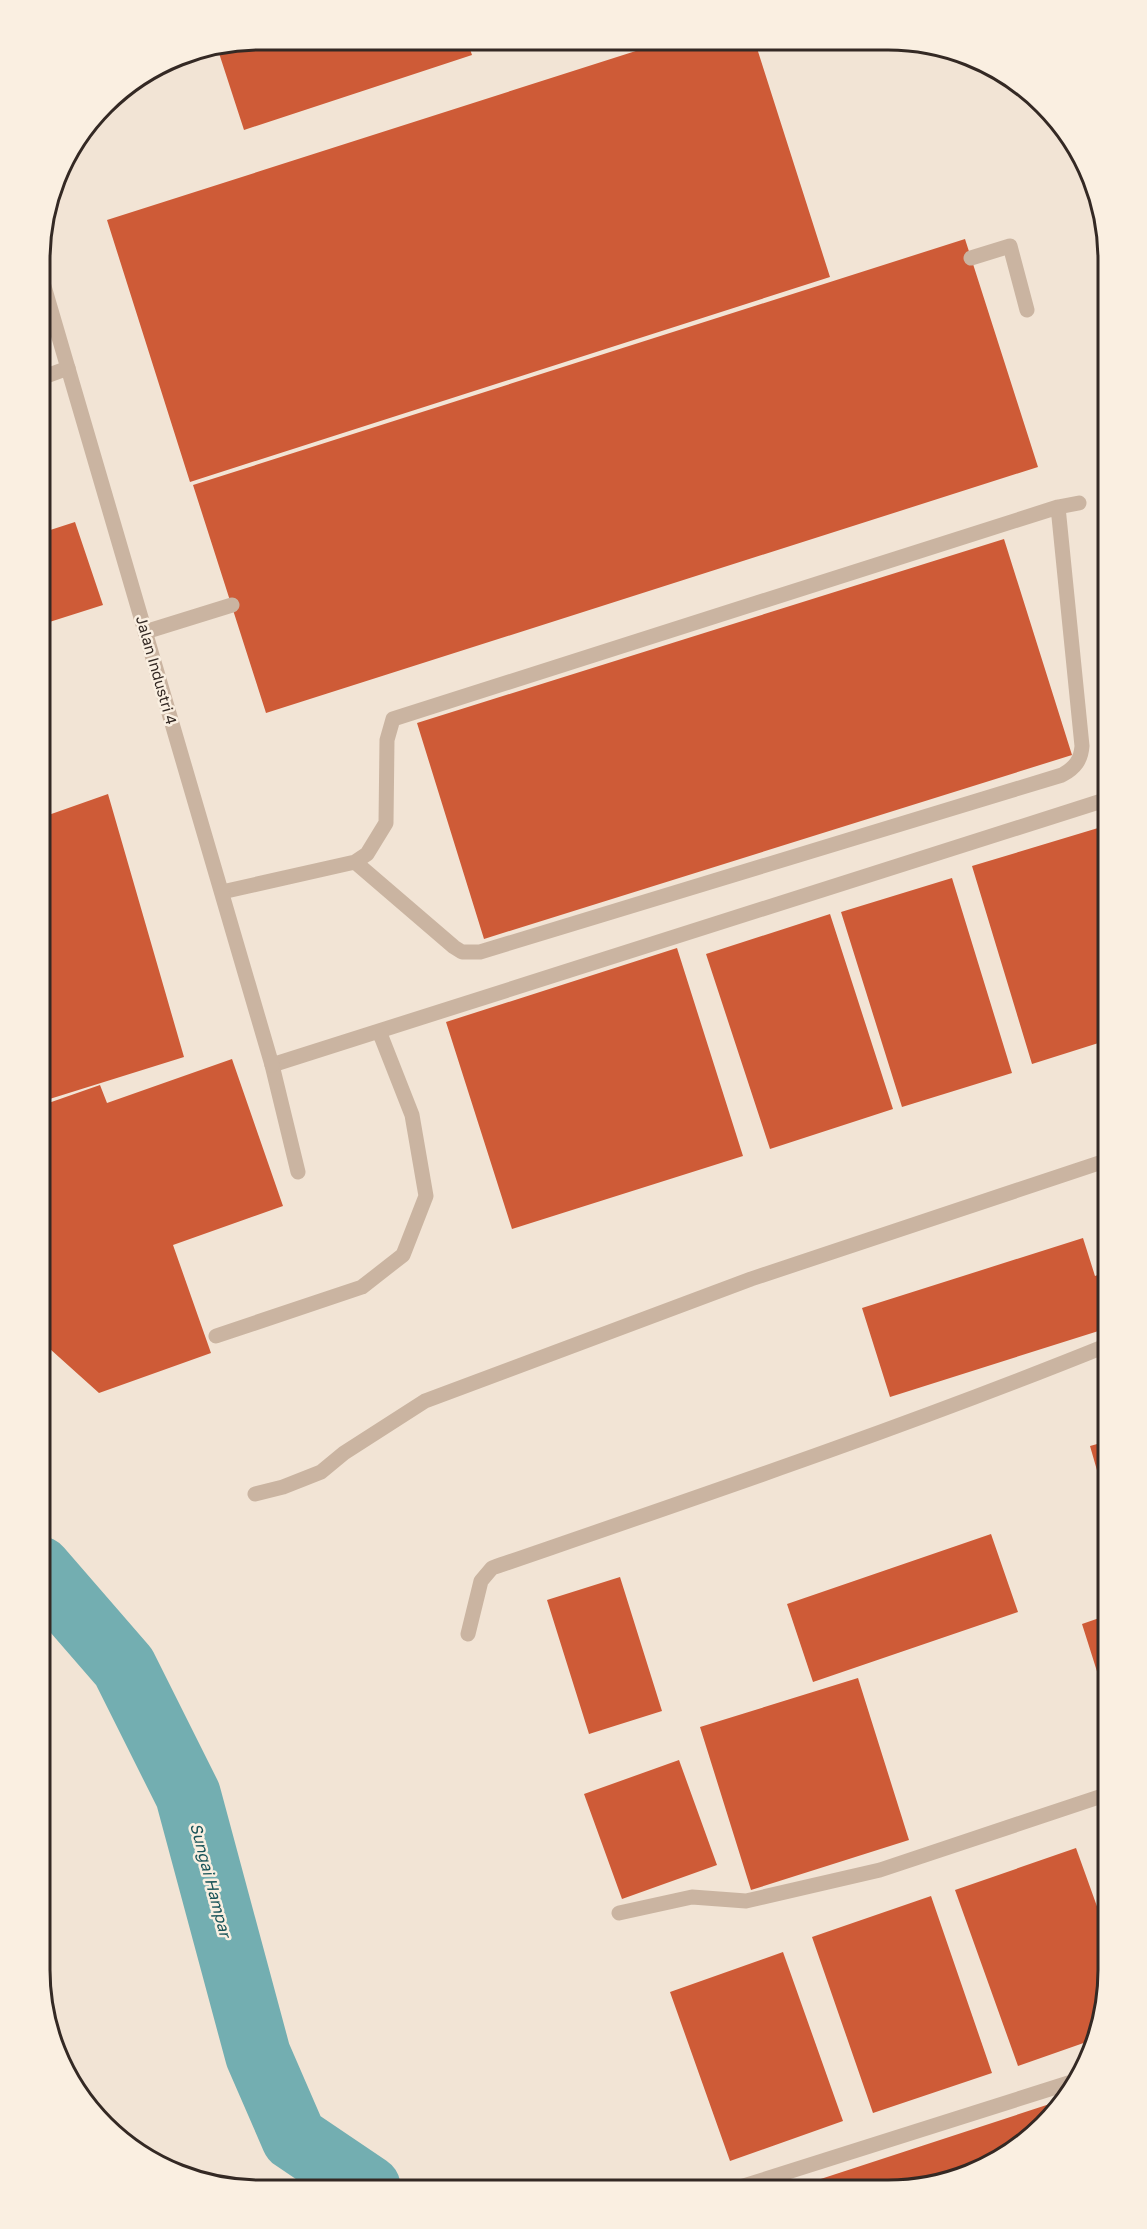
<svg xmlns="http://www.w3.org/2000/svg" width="1147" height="2229" font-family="'Golos Text',sans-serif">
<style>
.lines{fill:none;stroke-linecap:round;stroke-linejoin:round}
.river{stroke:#73aeb1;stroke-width:66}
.building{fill:#ce5b37}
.service{stroke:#cab4a1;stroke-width:15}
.minor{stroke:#cab4a1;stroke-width:15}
.labels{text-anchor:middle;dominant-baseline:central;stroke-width:5;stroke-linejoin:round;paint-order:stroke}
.street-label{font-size:15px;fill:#342924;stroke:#faefe1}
.water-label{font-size:16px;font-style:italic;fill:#185358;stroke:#faefe1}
.rim{fill:none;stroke:#342924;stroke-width:3}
</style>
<rect width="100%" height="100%" fill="#f2e4d5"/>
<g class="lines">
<path class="river" d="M39,1569L124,1667L188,1795L258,2055L294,2138L368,2188"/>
</g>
<path class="building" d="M259,39L467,40L472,55L244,130L217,47Z
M664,42H755L830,277L190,482L107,220Z
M965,239L1038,467L266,713L193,485Z
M75,522L103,605L40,625L41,533Z
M1004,539L1072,755L484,939L417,723Z
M108,794L184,1057L40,1102V818Z
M1108,825V1040L1032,1064L972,866Z
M952,878L1012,1073L902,1107L841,912Z
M830,914L893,1109L770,1149L706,954Z
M677,948L743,1156L512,1229L446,1022Z
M232,1059L283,1206L173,1245L211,1353L99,1393L40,1340V1106L100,1085L107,1103Z
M1083,1238L1095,1276L1108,1271V1309L1106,1310L1108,1328L890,1397L862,1308Z
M1108,1441V1505H1107L1090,1446Z
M991,1534L1018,1612L813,1682L787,1604Z
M620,1577L662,1711L589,1734L547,1600Z
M1108,1615V1702L1107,1703L1082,1624Z
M858,1678L909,1840L751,1890L700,1727Z
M679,1760L717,1865L622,1899L584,1794Z
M1076,1848L1108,1937V1985L1095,2039L1018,2066L955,1890Z
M931,1896L992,2073L873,2113L812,1937Z
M783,1952L843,2121L730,2161L670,1992Z
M1065,2099L1062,2104L1010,2153L958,2178L888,2190H787Z"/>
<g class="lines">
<path class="service" d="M971,258L1010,246L1027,310
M41,378L68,368
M145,632L232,605
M355,862L454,947L462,952H480L1062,775C1075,768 1081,760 1082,746L1058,507
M222,892L355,862L367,854L386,823L387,740L393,719L1058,507L1079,503
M298,1172L272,1065L1108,799
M216,1336L362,1287L403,1255L426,1196L412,1115L379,1031
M255,1494L283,1487L321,1472L344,1453L425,1401L751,1279L1108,1160
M468,1634L481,1581L492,1568C698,1497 905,1427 1108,1345
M619,1913L692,1897L746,1901L880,1870L1108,1794
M731,2190L1075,2081"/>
<path class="minor" d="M41,276L272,1065"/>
</g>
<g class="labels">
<g class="street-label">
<text transform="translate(157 670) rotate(74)">Jalan Industri 4</text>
</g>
<g class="water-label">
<text transform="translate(211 1880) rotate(75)">Sungai Hampar</text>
</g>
</g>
<path d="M0 0H1147V2229H0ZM260 50H888A210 210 0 0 1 1098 260V1970A210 210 0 0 1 888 2180H260A210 210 0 0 1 50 1970V260A210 210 0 0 1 260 50Z" fill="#faefe1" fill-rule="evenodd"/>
<path class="rim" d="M260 50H888A210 210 0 0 1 1098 260V1970A210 210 0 0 1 888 2180H260A210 210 0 0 1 50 1970V260A210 210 0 0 1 260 50Z"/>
</svg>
